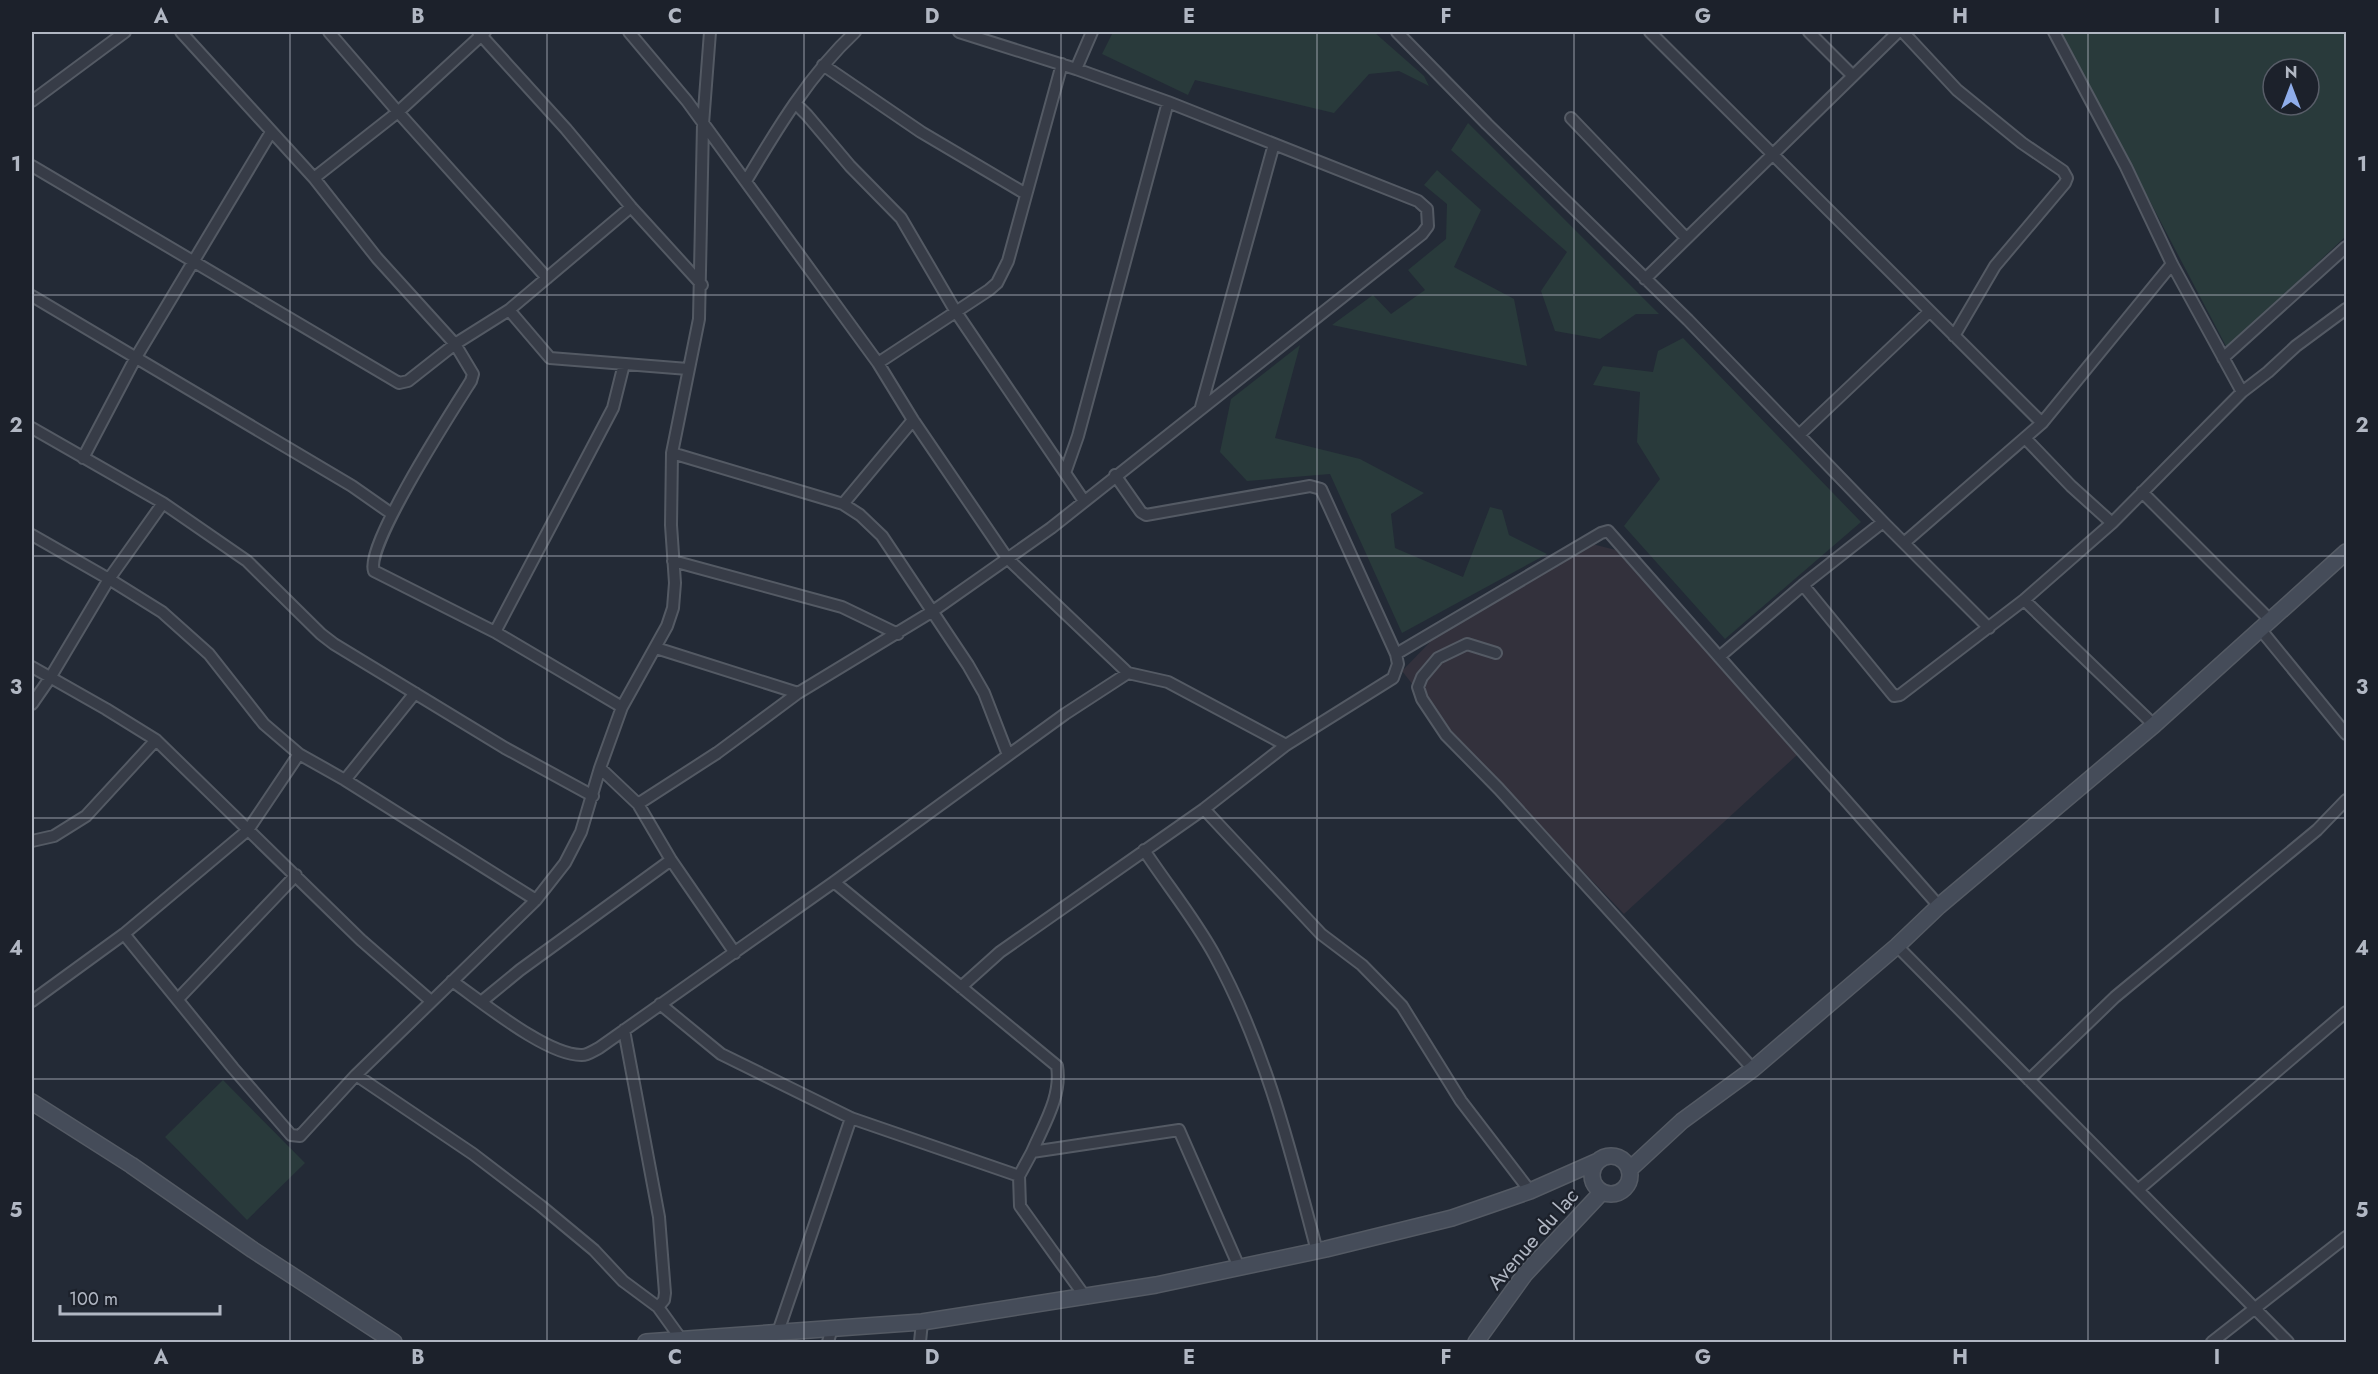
<svg xmlns="http://www.w3.org/2000/svg" width="2378" height="1374" font-family="Jost,sans-serif">
<style>
.medical{fill:#33313c}
.green{fill:#293a3b;fill-rule:evenodd}
.lines{fill:none;stroke-linecap:round;stroke-linejoin:round}
.street-casing{stroke:#545a64;stroke-width:14}
.secondary-casing{stroke:#545a64;stroke-width:18}
.street{stroke:#373c47;stroke-width:10}
.secondary{stroke:#454c59;stroke-width:15}
.grid{fill:none;stroke:#b1b7c3;stroke-width:1.5;stroke-opacity:0.55}
.labels{text-anchor:middle;dominant-baseline:central;stroke-width:4.5;stroke-linejoin:round;paint-order:stroke}
.street-label{font-size:21px;fill:#b1b7c3;stroke:#1c212b}
.neatline{fill:none;stroke:#b1b7c3;stroke-width:2}
.grid-label{font-size:20px;text-anchor:middle;font-weight:bold;fill:#b1b7c3}
</style>
<rect width="100%" height="100%" fill="#232a36"/>
<path class="medical" d="M1592,544L1620,551L1797,755L1624,914L1450,732L1402,671L1431,641L1509,591Z"/>
<path class="green" d="M1113,32H1374L1424,76L1429,86L1399,71L1369,74L1334,113L1195,80L1188,95L1102,54Z
M2061,32H2346V236L2227,348ZM2273,69H2309V105H2273Z
M1468,123L1659,314H1636L1600,339L1555,331L1541,291L1567,252L1451,150Z
M1437,170L1481,210L1454,267L1514,299L1527,366L1332,325L1373,295L1391,314L1425,290L1408,270L1446,239L1447,204L1424,185Z
M1683,338L1861,522L1725,639L1624,526L1660,479L1637,442L1640,392L1593,385L1603,366L1653,372L1658,351Z
M1300,345L1275,438L1360,459L1424,493L1391,514L1395,548L1463,577L1490,507L1502,510L1509,535L1547,554L1402,633L1330,474L1247,481L1220,452L1231,399Z
M223,1080L305,1163L247,1220L165,1137Z"/>
<g class="lines">
<defs>
<path id="street" d="M181,32L314,178L377,258L455,344L473,374L471,381C454,408 364,547 374,571L495,632L622,707
M329,32L398,112L547,278
M478,32L566,129L631,207L702,285
M629,32L687,101L878,363L913,420L1007,558L1128,673L1168,682L1286,745
M1397,32L1487,124L1688,320L1883,522L1989,628
M1650,32L2042,423
M1809,32L1853,76
M1903,32L1957,90L2022,143L2063,171L2067,178L2065,183L1995,266L1954,336
M2054,32L2126,167L2172,264L2242,392
M823,65L921,132L1026,194
M1076,69L1092,32
M32,101L125,32
M796,104L807,115L850,166L901,218L956,312L1084,501
M1571,118L1686,238
M32,166L399,383L408,381L455,344L509,310L631,207
M314,178L398,112L485,32
M746,181C777,129 810,74 855,32
M1645,279L1898,32
M32,296L352,486L392,514
M509,310L550,358L688,369
M2223,358L2346,247
M878,363L989,290L997,283L1008,261L1062,64
M1201,407L1274,144
M32,428L163,503L247,561L321,634L334,644L505,748L593,796
M1799,435L1929,312
M2025,438L2071,486L2112,523
M672,453L843,504L860,515L882,536L968,665L984,693L1008,755
M83,458L135,359L271,132
M1065,473L1078,436L1168,102
M1115,475L1141,512L1146,515L1310,486L1321,489L1396,654
M2142,492L2271,621
M843,504L913,420
M32,535L109,579L162,612L209,654L264,724L299,754L345,780L536,900
M1905,542L2042,423L2172,264
M673,561L842,607L898,634
M1803,585L1894,696L1900,695L2024,600L2112,523L2242,392L2268,372L2296,346L2346,309
M2024,600L2154,725
M2261,630L2346,734
M495,632L613,408L624,364
M656,648L798,693
M1496,653L1467,644L1438,658L1422,677L1418,687L1422,699L1446,735L1499,789L1753,1069
M1719,657L1803,585L1883,522
M32,667L106,709L156,740L361,940L431,1001
M32,704L50,678L109,579L163,503
M600,768L638,804L671,860L735,953
M345,780L415,693
M638,804L717,753L798,693L933,611L1051,528L1422,234L1428,226L1427,209L1418,201L1168,102L1076,69L959,32
M1204,809L1321,934L1362,965L1402,1006L1461,1101L1530,1191
M32,841L54,836L86,816L156,740
M1144,850C1167,885 1195,919 1215,956C1266,1050 1290,1149 1317,1251
M834,882L1057,1066C1062,1096 1044,1124 1032,1152
M124,934L233,1068L291,1135L300,1136L356,1075L536,900L565,863L581,832L600,768L622,707L667,626L673,608L675,583L671,525L672,453L699,319L703,124L710,32
M1897,946L2288,1342
M452,981C481,1001 547,1056 582,1055C588,1055 593,1051 599,1048L834,882L1065,714L1128,673
M961,987L1000,952L1204,809L1286,745L1393,678L1398,664L1396,654L1601,533L1608,531L1939,906
M178,999L296,875
M32,1001L124,934L248,830L299,754
M481,1002L520,970L671,860
M660,1004L721,1054L851,1118L1019,1176
M624,1030L659,1217L665,1293L664,1300L658,1307
M356,1075L473,1154L541,1206L594,1250L623,1281L658,1307L681,1339
M2029,1080L2115,997L2317,830L2346,800
M2139,1189L2346,1012
M1086,1298L1020,1206L1019,1176L1032,1152L1179,1130L1239,1267
M778,1332L851,1118
M828,1342L832,1328
M920,1342L922,1322
M2212,1342L2346,1237"/>
<path id="secondary" d="M32,1102L131,1165L253,1250L394,1342
M1592 1175a19 19 0 1 1 38 0a19 19 0 1 1-38 0Z
M1629,1170L1682,1121L1753,1069L1897,946L1939,906L2154,725L2346,552
M646,1342L922,1322L1156,1285L1326,1249L1452,1218L1530,1191L1598,1161
M1476,1342L1525,1274L1602,1192"/>
</defs>
<use href="#street" class="street-casing"/>
<use href="#secondary" class="secondary-casing"/>
<use href="#street" class="street"/>
<use href="#secondary" class="secondary"/>
</g>
<path class="grid" d="M290,32V1342M547,32V1342M804,32V1342M1061,32V1342M1317,32V1342M1574,32V1342M1831,32V1342M2088,32V1342M32,295H2346M32,556H2346M32,818H2346M32,1079H2346"/>
<g class="labels">
<g class="street-label">
<text transform="translate(1533 1239) rotate(-49)">Avenue du lac</text>
</g>
</g>
<rect width="2378" height="1374" fill="none" stroke="#1c212b" stroke-width="66"/>
<g transform="translate(2291 87)"><circle r="28" fill="#1c212b" stroke="#585d68" stroke-width="1.5"/>
<path d="M0-4.5L10 22L0 15L-10 22Z" fill="#8fadea"/>
<text y="-9" font-size="16" font-weight="bold" text-anchor="middle" fill="#b1b7c3">N</text>
</g>
<path d="M60 1305v9h160v-9" fill="none" stroke="#b1b7c3" stroke-width="3"/>
<text x="69" y="1305" font-size="18" fill="#b1b7c3" stroke="#1c212b" stroke-width="4.5" paint-order="stroke">100 m</text>
<rect x="33" y="33" width="2312" height="1308" class="neatline"/>
<g class="grid-label">
<text x="161" y="23">A</text>
<text x="418" y="23">B</text>
<text x="675" y="23">C</text>
<text x="932" y="23">D</text>
<text x="1189" y="23">E</text>
<text x="1446" y="23">F</text>
<text x="1703" y="23">G</text>
<text x="1960" y="23">H</text>
<text x="2217" y="23">I</text>
<text x="16" y="171">1</text>
<text x="2362" y="171">1</text>
<text x="16" y="432">2</text>
<text x="2362" y="432">2</text>
<text x="16" y="694">3</text>
<text x="2362" y="694">3</text>
<text x="16" y="955">4</text>
<text x="2362" y="955">4</text>
<text x="16" y="1217">5</text>
<text x="2362" y="1217">5</text>
<text x="161" y="1364">A</text>
<text x="418" y="1364">B</text>
<text x="675" y="1364">C</text>
<text x="932" y="1364">D</text>
<text x="1189" y="1364">E</text>
<text x="1446" y="1364">F</text>
<text x="1703" y="1364">G</text>
<text x="1960" y="1364">H</text>
<text x="2217" y="1364">I</text>
</g>
</svg>
